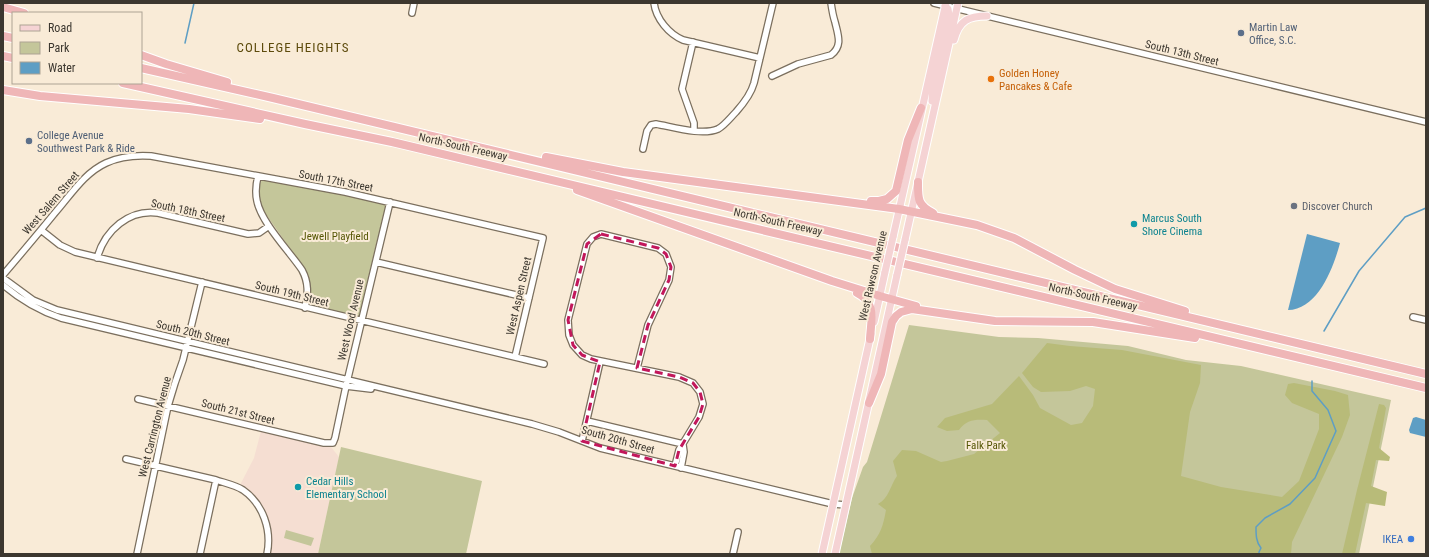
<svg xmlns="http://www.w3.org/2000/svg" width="1429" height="557" font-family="'Roboto Condensed',sans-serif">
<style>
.education{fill:#f5ded2}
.green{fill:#c4c69a}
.forest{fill:#b8bb79}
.water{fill:#5e9ec4}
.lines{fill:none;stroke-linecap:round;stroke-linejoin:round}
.stream{stroke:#5e9ec4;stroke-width:1.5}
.minor-casing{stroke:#7b6f5e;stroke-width:8}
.major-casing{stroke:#fff;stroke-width:9}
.highway-casing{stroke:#fff;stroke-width:10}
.minor{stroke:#fff;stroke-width:5.5}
.major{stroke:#f5d3d4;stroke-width:7}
.highway{stroke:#efb6b7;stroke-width:8}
.major-bridge-casing{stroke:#fff;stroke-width:9;stroke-linecap:butt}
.major-bridge{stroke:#f5d3d4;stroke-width:7}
.marked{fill:none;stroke:#c2185b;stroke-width:3;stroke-dasharray:8 5;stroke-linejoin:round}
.service-dot{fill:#5c6f8a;stroke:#f9ebd7;stroke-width:1.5}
.food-dot{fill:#e8710a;stroke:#f9ebd7;stroke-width:1.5}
.worship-dot{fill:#6b7280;stroke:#f9ebd7;stroke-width:1.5}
.culture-dot{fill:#0f9aa8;stroke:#f9ebd7;stroke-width:1.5}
.shop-dot{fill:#3f7fe0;stroke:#f9ebd7;stroke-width:1.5}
.labels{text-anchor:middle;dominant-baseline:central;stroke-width:4;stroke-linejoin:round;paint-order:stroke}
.service-label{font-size:11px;fill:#4e5e75;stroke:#f9ebd7;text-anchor:start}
.street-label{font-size:11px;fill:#3c372f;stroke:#f9ebd7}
.food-label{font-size:11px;fill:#c56008;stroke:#f9ebd7;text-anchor:start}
.worship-label{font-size:11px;fill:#5b616d;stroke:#f9ebd7;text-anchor:start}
.culture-label{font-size:11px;fill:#0d838f;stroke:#f9ebd7;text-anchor:start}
.park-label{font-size:11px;fill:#565706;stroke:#f9ebd7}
.shop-label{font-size:11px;fill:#366cbe;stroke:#f9ebd7;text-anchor:end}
.quarter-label{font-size:13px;letter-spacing:1px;fill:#5d4b0c;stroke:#f9ebd7}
</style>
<rect width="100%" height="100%" fill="#f9ebd7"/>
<path class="education" d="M261,431L325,447H331L339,457L318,554H271L272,534L268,517L258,501L249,492L240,485L254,458Z"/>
<path class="green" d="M262,180L345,194L386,204L359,316L358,317L311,305V290L308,274L265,213C260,204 255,189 262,180Z
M909,325L999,337L1038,338L1128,346L1186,360L1241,366L1391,400L1359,554H839L852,498L863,467L867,462Z
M341,447L482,481L466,554H318Z
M286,530L314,538L311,546L284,538Z"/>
<path class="forest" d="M1047,343L1070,346L1122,350L1201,365L1200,383L1190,412L1181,476L1221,487L1282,497L1299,481L1319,429V414L1292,403L1285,395L1288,384L1294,383L1335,391L1348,395L1350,415L1342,437L1292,542L1291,554H872L870,546C881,534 883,526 886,510L878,504C889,498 890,486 897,476L893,461L902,450L916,451L941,462L947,461L974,454L1000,433L987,420C975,419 966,420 959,430L947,431L937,427L945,418L992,404L1019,376L1033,395L1040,408L1071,425L1082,423L1093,406L1095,389L1086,386L1070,391L1041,392L1033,387L1022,373Z
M1379,404L1384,405L1386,408L1379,448L1390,457L1389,461L1376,460L1371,486L1387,492L1385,506L1366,503L1355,554H1342L1357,490Z"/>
<path class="water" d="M1307,234L1340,243C1334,266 1318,310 1288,310Z
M1416,417L1426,420V437L1410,433L1409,430L1413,418Z"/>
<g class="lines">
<path class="stream" d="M185,43L194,3
M1324,331L1359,271L1405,217L1426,208
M1259,554V552L1261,548C1256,542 1256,535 1256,527L1265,518L1290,504L1315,478L1336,431L1328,410L1312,391V381"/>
<defs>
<path id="minor" d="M654,3C656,19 669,34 683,40L760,58
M934,3L1426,122
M412,13L414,3
M693,42L682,89L694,123V131
M772,76L798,64L831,55C843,46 838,35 835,22C833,16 832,10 831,3
M643,149L647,131L651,125L656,124C673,127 702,136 718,129C725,125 730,118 736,112C744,103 751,94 754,83L773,3
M258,176C256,184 255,192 257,201C261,222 289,251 302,270C309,283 308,294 305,308
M41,230L60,245L75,252L544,364
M97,258C105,230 129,209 158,213L248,234L259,233L269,226
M376,262L529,298
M3,275C20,255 37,235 54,214C70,196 84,173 106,163C121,156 135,155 151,156L345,192L543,238L515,357
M3,278L33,300L57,310L532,424L559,432L600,448L833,504L846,505
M3,285C21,300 39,311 61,318L346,386L371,389
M1413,317L1426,320
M637,368L648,325L669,280L671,267L666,254L658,248L601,234L593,237L587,244L568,320L569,335L573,345L582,355L591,359L679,377L693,383L700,392L703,404L699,417L679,450L675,466
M138,399L324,443H333L335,438L346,386L390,202
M587,421L683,444
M582,441L600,362
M126,459L216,480C225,483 235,485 243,490C263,504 272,530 267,554
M681,468L684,452L683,445
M137,554L168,406L175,383L183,360L202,282
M200,554L216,480
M733,554L738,532"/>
<path id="major" d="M954,40C959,20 969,16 987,16
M932,101L933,89L949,15L948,9L945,6
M893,237L946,3
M905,240L958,3
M874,322L885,272
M822,554L871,334
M835,554L897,275"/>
<path id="highway" d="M3,7L24,13
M3,36L13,38
M141,55L166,64L227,82
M3,56L13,58
M141,68L273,98L1426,374
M123,83L305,124L392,142L1426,388
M3,90L40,96L189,109L260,119
M546,157L623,172L899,209L977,225L1014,238L1075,270L1115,289L1185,311
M918,182C918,198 917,205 933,213
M577,190L832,281L880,296L916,306
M871,201H879L887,199L896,191L908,140L921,108
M857,293C877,303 871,320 870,339
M869,403L881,374L892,322L896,316L901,312L912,309L995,321L1093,322L1195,338"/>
</defs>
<use href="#minor" class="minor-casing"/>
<use href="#major" class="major-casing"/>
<use href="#highway" class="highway-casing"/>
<use href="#minor" class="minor"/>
<use href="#major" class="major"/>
<use href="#highway" class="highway"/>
<defs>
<path id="major-bridge" d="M885,272L893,237
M897,275L905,240"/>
</defs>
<use href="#major-bridge" class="major-bridge-casing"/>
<use href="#major-bridge" class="major-bridge"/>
</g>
<path class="marked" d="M601,234L658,248L666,254L671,267L669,280L648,325L637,368L679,377L693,383L700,392L703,404L699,417L679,450L675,466L582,441L600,362L582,355L573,345L568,320L587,244Z"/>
<g class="service-dot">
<circle cx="1241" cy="33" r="4"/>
<circle cx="29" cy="141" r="4"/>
</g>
<circle class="food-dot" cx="991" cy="79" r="4"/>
<circle class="worship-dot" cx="1294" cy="206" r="4"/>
<g class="culture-dot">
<circle cx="1134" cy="224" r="4"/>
<circle cx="298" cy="487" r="4"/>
</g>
<circle class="shop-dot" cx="1411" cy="539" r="4"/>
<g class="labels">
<g class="service-label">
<text x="1249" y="27">Martin Law<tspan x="1249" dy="13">Office, S.C.</tspan></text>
<text x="37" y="135">College Avenue<tspan x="37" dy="13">Southwest Park &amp; Ride</tspan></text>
</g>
<g class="street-label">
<text transform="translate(1182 53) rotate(14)">South 13th Street</text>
<text transform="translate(463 147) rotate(13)">North-South Freeway</text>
<text transform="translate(336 181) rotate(11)">South 17th Street</text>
<text transform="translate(51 203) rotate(-49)">West Salem Street</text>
<text transform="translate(188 211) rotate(12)">South 18th Street</text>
<text transform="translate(778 222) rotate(13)">North-South Freeway</text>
<text transform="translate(873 276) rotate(-77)">West Rawson Avenue</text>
<text transform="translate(292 294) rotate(14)">South 19th Street</text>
<text transform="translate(519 296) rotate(-77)">West Aspen Street</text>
<text transform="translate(1093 297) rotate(13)">North-South Freeway</text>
<text transform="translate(351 320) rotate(-77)">West Wood Avenue</text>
<text transform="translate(193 333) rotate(14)">South 20th Street</text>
<text transform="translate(238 412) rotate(14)">South 21st Street</text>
<text transform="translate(155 427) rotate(-76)">West Carrington Avenue</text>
<text transform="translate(618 440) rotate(16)">South 20th Street</text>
</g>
<g class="food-label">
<text x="999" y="73">Golden Honey<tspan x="999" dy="13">Pancakes &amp; Cafe</tspan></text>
</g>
<g class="worship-label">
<text x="1302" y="206">Discover Church</text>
</g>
<g class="culture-label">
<text x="1142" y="218">Marcus South<tspan x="1142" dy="13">Shore Cinema</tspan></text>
<text x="306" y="481">Cedar Hills<tspan x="306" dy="13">Elementary School</tspan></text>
</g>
<g class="park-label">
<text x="335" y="236">Jewell Playfield</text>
<text x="986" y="445">Falk Park</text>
</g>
<g class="shop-label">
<text x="1403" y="539">IKEA</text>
</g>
<g class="quarter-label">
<text x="293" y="47">COLLEGE HEIGHTS</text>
</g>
</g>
<rect width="1429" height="557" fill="none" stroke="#3c372f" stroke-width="8"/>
<rect x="12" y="12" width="130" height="72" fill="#f9ebd7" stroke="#ada394"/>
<rect x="20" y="25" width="20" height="6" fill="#f5d3d4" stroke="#ada394"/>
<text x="48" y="32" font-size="12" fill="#3c372f">Road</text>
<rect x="20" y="42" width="20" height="12" fill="#c4c69a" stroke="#ada394"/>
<text x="48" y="52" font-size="12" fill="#3c372f">Park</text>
<rect x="20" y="62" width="20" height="12" fill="#5e9ec4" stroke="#ada394"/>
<text x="48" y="72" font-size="12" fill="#3c372f">Water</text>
</svg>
